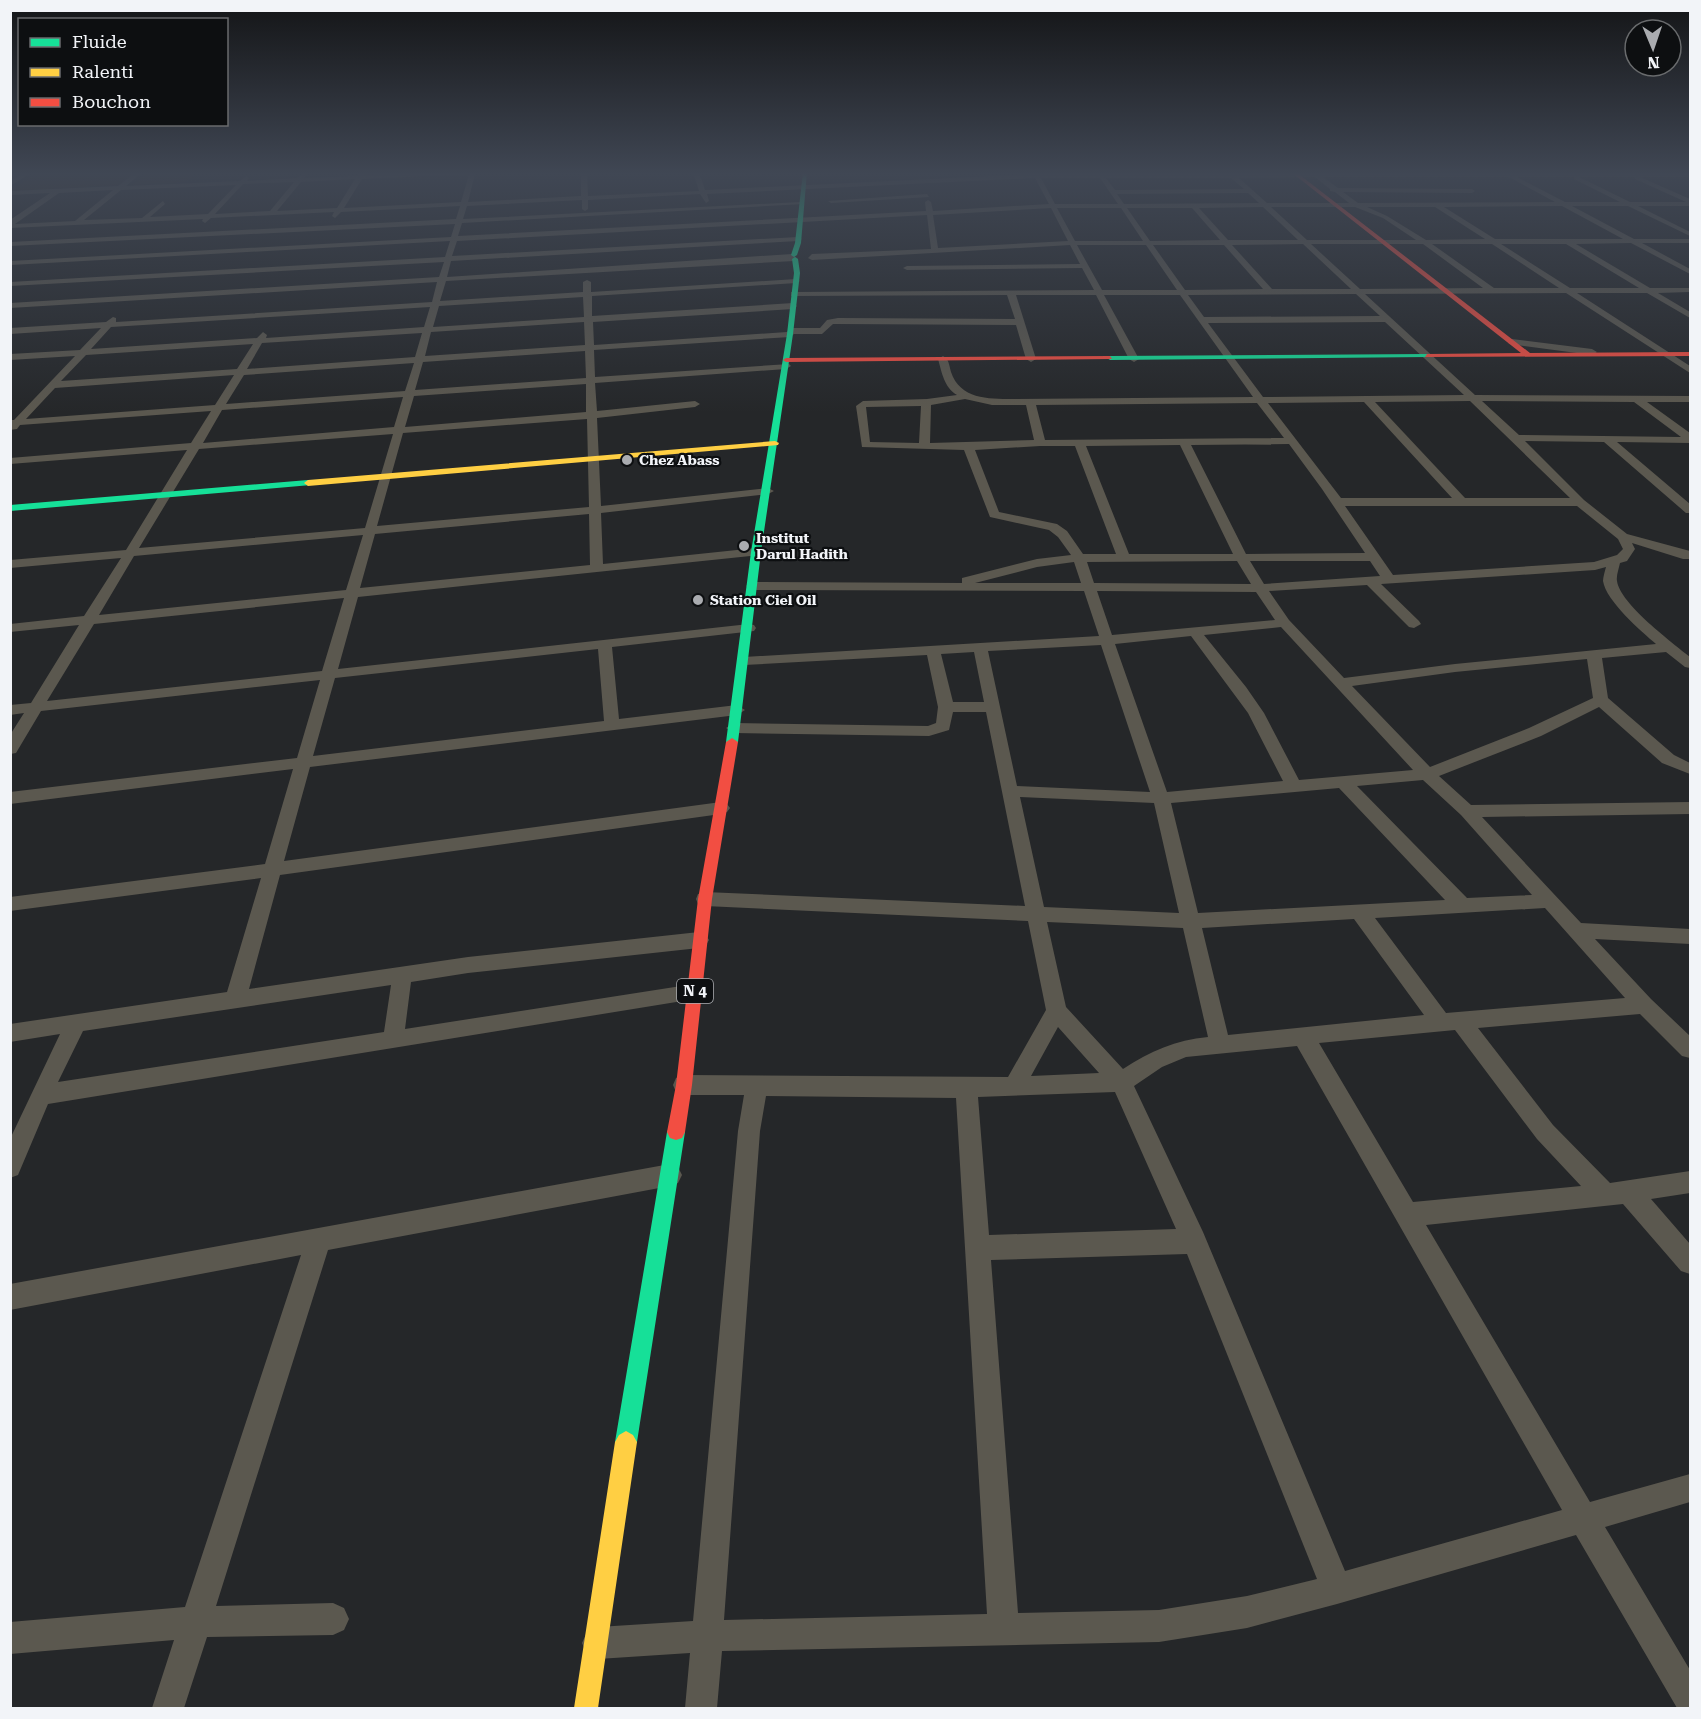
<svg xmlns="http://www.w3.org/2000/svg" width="1701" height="1719" font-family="'Roboto Serif',serif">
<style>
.education{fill:#322b1e}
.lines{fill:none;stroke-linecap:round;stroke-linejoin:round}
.street{fill:#5b584f;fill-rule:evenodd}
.fast{fill:#16e098;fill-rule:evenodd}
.slow{fill:#ffcf43;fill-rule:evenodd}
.jam{fill:#f24e42;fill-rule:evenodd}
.poi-dot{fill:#aaacb0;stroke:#0d0f11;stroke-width:2}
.labels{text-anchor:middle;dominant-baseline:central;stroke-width:4.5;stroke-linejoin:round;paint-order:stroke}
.far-poi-label{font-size:14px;font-weight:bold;fill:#f2f4f8;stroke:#0d0f11;text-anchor:start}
.shield{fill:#0d0f11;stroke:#adafb3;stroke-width:1.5}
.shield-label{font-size:15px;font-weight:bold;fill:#f2f4f8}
</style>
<rect width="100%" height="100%" fill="#252729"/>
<path class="education" d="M36,172H136L119,185L11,191Z
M148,172H197L185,182L132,185Z"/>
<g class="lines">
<path class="street" d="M26,172H33L10,186V181Z
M136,172H143L126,186L240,181L246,176L249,178L247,181L297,178L303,173L306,175L304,178L358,176L360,172H366L364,175L483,172L475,174L468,202L581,196V172H587L588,196L699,191L693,172H699L705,190L1033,174L1032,172L1039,174H1097L1096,172L1103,174H1228L1226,172L1235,174L1690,173V177H1640L1690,199V206H1638L1690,232V236L1628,206H1572L1634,239H1690V243H1642L1690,269V274L1631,243L1576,244L1650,288H1690V292L1658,293L1690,312V318L1647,293H1577L1690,366V373L1566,293L1365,294L1475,395L1690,396V402H1647L1690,433V443L1617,442L1690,504V513H1686L1604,442L1525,441L1584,500L1627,534L1690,551V559H1683L1632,543L1635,549L1627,561L1620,563C1619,568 1616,576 1617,581C1620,604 1673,643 1690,657V668L1685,667L1666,652L1602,658L1608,698L1674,755L1690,763V774L1662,763L1599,707L1541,736L1439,776L1471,805L1690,802V814L1482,817L1581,923L1690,929V944L1595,939L1651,999L1690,1036V1058L1682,1056L1640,1014L1478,1028L1553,1125L1610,1183L1690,1171V1193L1651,1199L1690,1244V1274L1681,1271L1623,1204L1426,1225L1590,1502L1690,1474V1502L1605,1527L1690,1670V1708H1677L1576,1535L1337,1604L1247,1628L1159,1642L722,1651L717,1708H685L690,1653L598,1659L587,1654L582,1643L587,1632L598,1627L693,1621L738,1131L744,1095H684L676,1092L673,1085L676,1078L684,1075L1008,1077L1046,1010L1028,921L705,906L698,904L696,899L698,894L705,892L1025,906L986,712H953L949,730L929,736L734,733L726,728L734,723L928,726L936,723L938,707L927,655L744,665L737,661L744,657L1099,636L1084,591L753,590L746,586L753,582L962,583V578L1037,559L1071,555L1058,537L1049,530L990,517L964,450L862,447L856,406L863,401L927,399L957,395C944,387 942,373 938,359L943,356C949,359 949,365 951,372C960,399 988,399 1012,399L1253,397L1180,295H1104L1139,359L1134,362L1129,359L1096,295H1016L1036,359L1031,362L1026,359L1016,325L838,324H833L822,334H794L790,337L594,350L595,377L789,364L791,366L786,369L595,383L597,411L695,401L700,404L695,407L597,418L601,506L768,488L774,491L768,494L601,513L603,564L756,548L760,549L762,552L760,555L358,597L338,669L749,624L754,625L756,628L754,631L612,647L619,719L737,705L745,710L737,715L310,767L284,861L721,802L727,804L730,808L727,812L721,814L280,875L249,989L468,957L699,932L706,935L709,940L706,945L699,948L468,973L411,982L405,1029L694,984L701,986L704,992L701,998L48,1104L18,1175L10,1178V1139L60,1034L10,1042V1024L227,992L261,878L10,911V897L265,864L293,769L10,804V792L297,758L320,680L41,711L16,753L10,754V735L24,713L10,715V705L31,703L79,625L10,632V624L84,616L121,558L10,568V560L126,550L187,450L10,464V458L191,443L211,411L20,425L17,429L10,430V420H14L75,356L10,360V354L80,350L101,328L10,334V328L106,322L113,317L116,318V322L432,302L437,282L10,308V303L439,277L444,262L10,286V282L445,257L450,241L10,265V261L451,237L455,224L10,246V242L456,219L460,206L341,212L335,218L332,216L334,212L211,218L205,223L202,221L203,219L10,228V220L50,193L10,195V191L118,186ZM469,174L461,202L344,208L362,179ZM1315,177L1330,189V191L1335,192L1349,203H1267L1239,178ZM1323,177H1509L1555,202L1358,203L1343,192L1472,193L1475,191L1472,189L1338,188ZM1517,177H1574V179L1620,202H1565ZM1579,177H1635V179L1686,202H1630ZM1035,178L1049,204L933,211L931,202L928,200L925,202L926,211L458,236L462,223L804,204L801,202L463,219L467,206L582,200V209L585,211L588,209V200L700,194L706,203L709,201L707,194ZM1041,178H1100L1118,204H1055ZM1106,178H1231L1244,189L1115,190ZM355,179L337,208L277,211L301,182ZM294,182L270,211L215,214L243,184ZM236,185L208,214L150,217L165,204L163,201L142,218L84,220L121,190ZM113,190L75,221L15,224L59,193ZM1248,193L1259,203L1124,204L1117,194ZM1562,206L1623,239H1495L1444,207ZM1263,207L1298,240H1228L1199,208ZM1271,207H1355L1383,218L1416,240H1307ZM1367,207H1435L1485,239L1426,240L1387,216ZM1051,208L1068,241L938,248L933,215ZM1057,208H1121L1143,241H1075ZM1127,208H1192L1220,240L1150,241ZM927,215L931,249L812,254L808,258L812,260L1070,245L1080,264L907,266L903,268L907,270L1082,268L1094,290L794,292H791V296L1007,295L1015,319L838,318L827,320L820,328H791L787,332L594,345L593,322L793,309L797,306L793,303L592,316V296L796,283L800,281L796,279L591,292V282L587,280L583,282V292L440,301L446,281L794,261L798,259L792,254L447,277L451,261L798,241L802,239L798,237L452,256L457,241ZM1303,244L1351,289H1272L1232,245ZM1311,244H1423L1483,288L1360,289ZM1432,244H1492L1559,288H1494ZM1501,244H1566L1639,288H1570ZM1077,245H1146L1177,290H1102ZM1153,245H1224L1263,289L1185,290ZM1356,294L1380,316L1204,317L1188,295ZM583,297L584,317L433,327L439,306ZM430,307L424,327L266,338L267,335L263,332L257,338L91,349L111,327ZM584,322L585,345L425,356L431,332ZM1385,322L1464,395L1263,397L1208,323ZM422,333L415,357L247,369L262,343ZM253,344L237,369L61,381L86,355ZM585,351L586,378L415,390L423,362ZM414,363L405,391L226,404L244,375ZM234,375L215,405L26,419L55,388ZM586,384V412L405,427L414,396ZM403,397L394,427L203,443L222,410ZM965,399L992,405H1026L1034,440L930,443L931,405ZM1470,401L1570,498H1465L1375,402ZM1482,401L1634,402L1681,437L1519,435ZM1364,402L1452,498H1341L1268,403ZM1257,403L1284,438L1045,440L1036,405ZM921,406L919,443L870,442L866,407ZM587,419L589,507L377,526L403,433ZM393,434L365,528L139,548L199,449ZM1289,444L1322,489L1365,553L1246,554L1191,445ZM1180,445L1233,554H1129L1086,446ZM1040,446H1075L1116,554H1083L1067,531L1057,524L999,512L975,450ZM1345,506H1577L1618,539L1623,549L1617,555L1594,562L1393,575ZM589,514L590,565L360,588L375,534ZM363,535L346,590L99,615L134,556ZM1237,561L1251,584L1094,583L1087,562ZM1250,561H1370L1380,576L1264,584ZM1074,562L1081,583H975L1037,567ZM1606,567C1605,571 1603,577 1603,581C1606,601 1641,631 1656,644L1455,664L1344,678L1289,620L1269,591L1367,585L1409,627L1414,628L1421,624L1419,621L1381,584L1595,570ZM1097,591L1256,592L1275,620L1112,635ZM344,598L322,671L47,701L94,624ZM1281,627L1413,770L1299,780L1264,713L1246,687L1204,635ZM1191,636L1248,713L1283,781L1167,792L1115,644ZM1101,645L1150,792L1017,786L988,651ZM598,649L604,721L313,756L335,678ZM974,652L984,702H953L941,654ZM1587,659L1593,698L1529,728L1430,767L1352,686L1455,672ZM1423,780L1461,815L1532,895L1467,898L1357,786ZM1339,788L1445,900L1198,913L1171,803ZM1020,797L1154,803L1179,913L1044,907ZM1545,908L1625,998L1446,1013L1375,918ZM1354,919L1424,1015L1228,1035L1202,928ZM1047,922L1183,928L1208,1037C1175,1040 1151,1051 1123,1069L1066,1007ZM391,985L384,1032L58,1082L83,1031ZM1058,1027L1099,1073L1031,1076ZM1455,1030L1537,1139L1581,1186L1413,1202L1319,1043ZM1297,1046L1562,1510L1345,1571L1203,1232L1134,1086L1162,1067L1186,1057ZM1115,1092L1176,1229L989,1235L978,1097ZM766,1096L956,1098L987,1614L724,1620L760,1131ZM1187,1254L1317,1579L1247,1596L1159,1610L1018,1613L991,1260Z
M927,194L929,197L831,203L828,201Z
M1512,339L1592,349L1597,352L1592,355L1509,344L1508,342Z
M670,1164L678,1167L682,1175L678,1183L670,1186L328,1250L216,1606L333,1603L344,1608L349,1619L344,1630L333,1635L207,1637L184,1708H152L174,1640L10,1654V1622L185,1607L301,1255L10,1310V1284Z"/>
<path class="fast" d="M803,172H807L801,243L797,255L794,257L791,255L795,243Z
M795,257L798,259L800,273L793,334L761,552L738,742L732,746L726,742L751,552L787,334L794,273L792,259Z
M1427,354L1429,357L1110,360L1107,358L1110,356Z
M308,480L311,481V485L10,511V505Z
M676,1124L682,1126L685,1132L637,1442L633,1449L626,1453L619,1449L615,1442L667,1132L670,1126Z"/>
<path class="slow" d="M775,441L779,443L778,445L308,486L304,483L308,480Z
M626,1431L633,1435L637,1442L598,1708H574L615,1442L619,1435Z"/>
<path class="jam" d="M1291,172H1296L1530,353L1690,352V356L1425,357L1427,354L1521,353Z
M1110,356L1112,359L786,362L783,360L786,358Z
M732,738L738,742L712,899L692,1085L685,1132L682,1138L676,1140L670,1138L667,1132L676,1085L698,899L726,742Z"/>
</g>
<linearGradient id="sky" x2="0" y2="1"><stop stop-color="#141517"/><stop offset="0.42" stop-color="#404754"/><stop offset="1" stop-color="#404754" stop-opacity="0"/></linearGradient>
<rect width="1701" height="413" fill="url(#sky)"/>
<g class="poi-dot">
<circle cx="627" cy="460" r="6"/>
<circle cx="744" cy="546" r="6"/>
<circle cx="698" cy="600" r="6"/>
</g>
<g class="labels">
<g class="far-poi-label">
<text x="639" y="460">Chez Abass</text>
<text x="756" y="538">Institut<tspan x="756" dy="16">Darul Hadith</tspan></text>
<text x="710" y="600">Station Ciel Oil</text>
</g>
<rect class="shield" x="677" y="979" width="36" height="24" rx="4.5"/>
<g class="shield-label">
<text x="695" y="991">N 4</text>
</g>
</g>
<rect width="1701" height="1719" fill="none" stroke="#f2f4f8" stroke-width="24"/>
<rect x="18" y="18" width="210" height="108" fill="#0d0f11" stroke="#696b6d" stroke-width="1.5"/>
<rect x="30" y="38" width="30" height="9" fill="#16e098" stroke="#696b6d" stroke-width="1.5"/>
<text x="72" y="48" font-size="18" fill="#f2f4f8">Fluide</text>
<rect x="30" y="68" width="30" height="9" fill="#ffcf43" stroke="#696b6d" stroke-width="1.5"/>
<text x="72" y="78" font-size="18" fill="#f2f4f8">Ralenti</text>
<rect x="30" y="98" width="30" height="9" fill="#f24e42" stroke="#696b6d" stroke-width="1.5"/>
<text x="72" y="108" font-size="18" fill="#f2f4f8">Bouchon</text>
<g transform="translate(1653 48) rotate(178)"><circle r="28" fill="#0d0f11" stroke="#696b6d" stroke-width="1.5"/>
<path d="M0-4.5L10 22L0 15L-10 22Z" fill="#aaacb0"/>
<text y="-9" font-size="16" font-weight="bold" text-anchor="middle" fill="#f2f4f8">N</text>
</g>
</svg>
